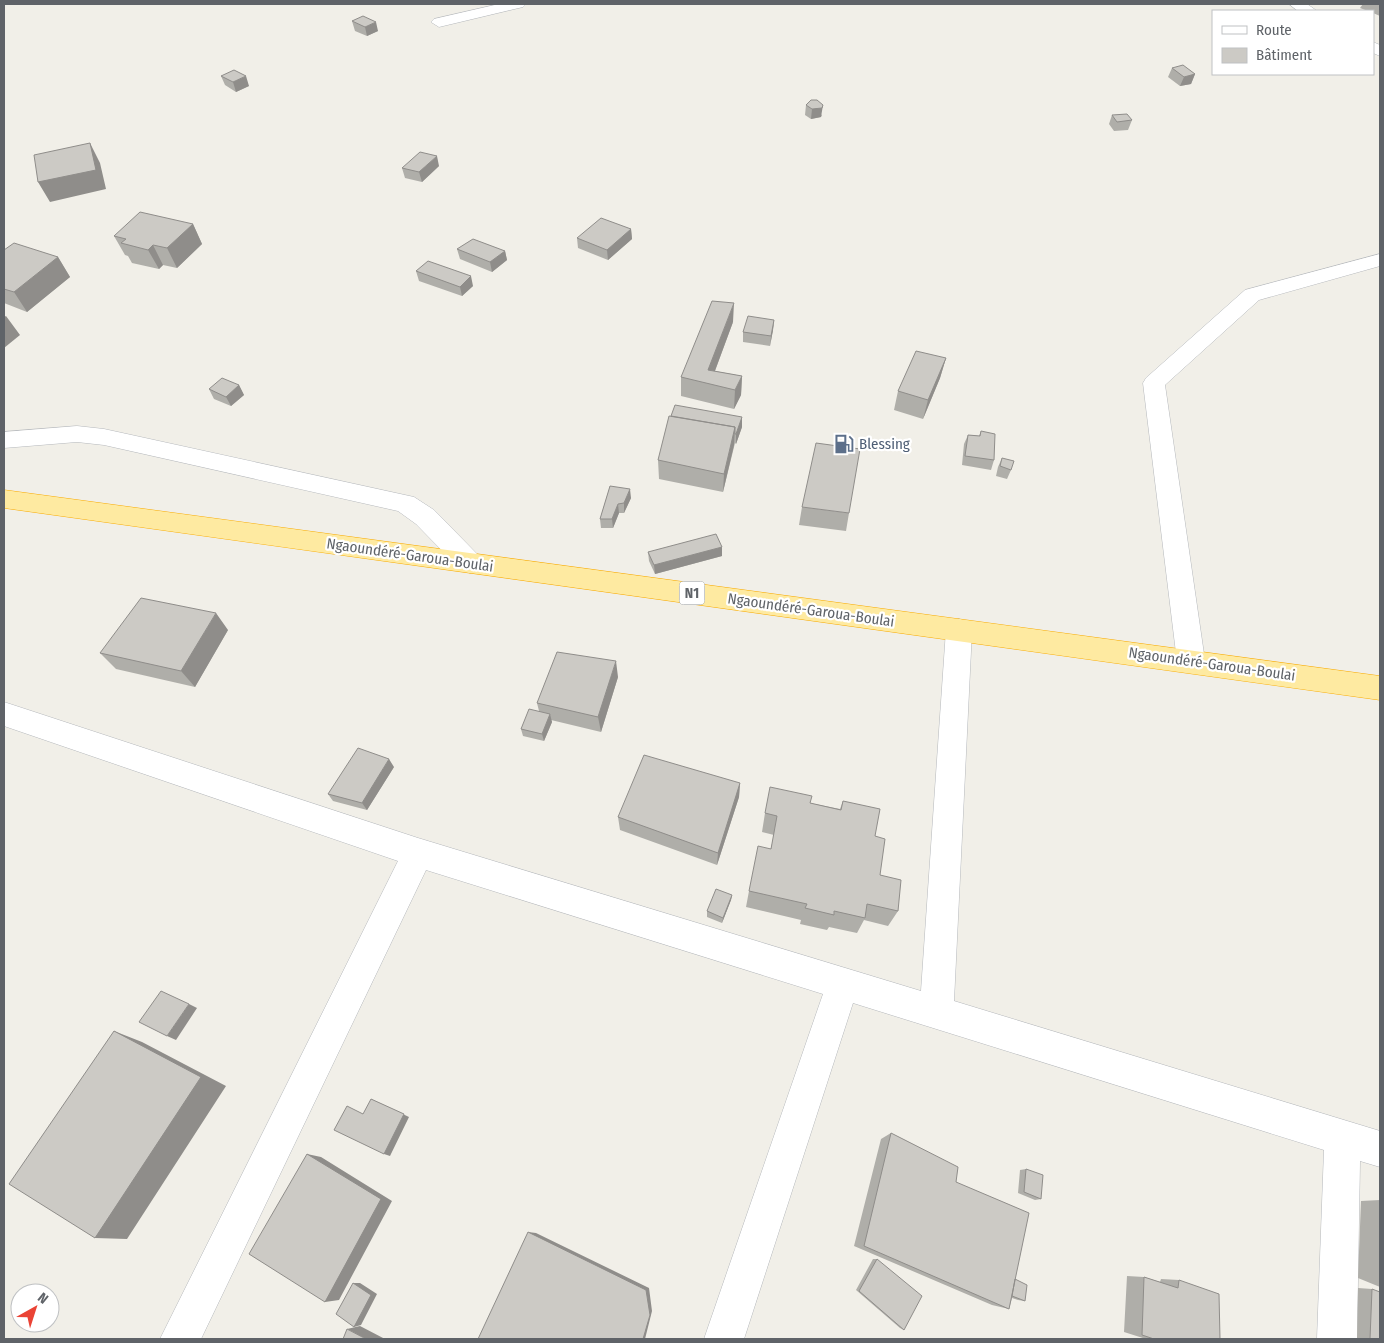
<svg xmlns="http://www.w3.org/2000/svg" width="1384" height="1343" font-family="'Fira Sans Condensed',sans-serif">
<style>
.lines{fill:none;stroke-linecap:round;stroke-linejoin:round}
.minor-casing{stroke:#b5b8bc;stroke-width:1}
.trunk-casing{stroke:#f9ab00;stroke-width:1}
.minor{fill:#fff;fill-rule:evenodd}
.trunk{fill:#feeaa1;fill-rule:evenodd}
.wall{fill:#afaea9}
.shaded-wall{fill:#8f8d8a}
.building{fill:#cccac5;stroke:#8f8d8a}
.labels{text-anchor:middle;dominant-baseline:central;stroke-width:4.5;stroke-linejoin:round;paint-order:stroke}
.shield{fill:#fff;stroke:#8f9295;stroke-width:1}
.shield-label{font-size:14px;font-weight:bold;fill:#5f6368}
.service-label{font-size:15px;fill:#4e5e75;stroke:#fff;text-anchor:start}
.street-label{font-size:15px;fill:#5f6368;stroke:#fff}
</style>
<rect width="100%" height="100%" fill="#f1efe8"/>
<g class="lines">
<defs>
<path id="minor" d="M499,4H526L523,7L439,27L431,22L434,19Z
M1289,4H1307L1317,11H1298Z
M1373,42L1380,45V56L1373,53Z
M1380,254V266L1259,300L1165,385L1205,661L1201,669L1191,672L1181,669L1177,661L1143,383L1146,378L1245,290Z
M77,426L104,429L414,497L434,510L479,556L483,563L479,570L470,573L461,570L416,524L398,511L104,445L77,442L4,448V432Z
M959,619L968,622L972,630L954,1001L1380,1131V1167L1360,1161L1357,1339H1317L1324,1150L853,1003L744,1339H704L823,994L426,870L201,1339H160L398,861L4,726V702L418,838L921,991L946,630L950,622Z"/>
<path id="trunk" d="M4,490L1380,676V700L4,508Z"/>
</defs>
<use href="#minor" class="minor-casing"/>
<use href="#trunk" class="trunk-casing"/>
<use href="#minor" class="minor"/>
<use href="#trunk" class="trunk"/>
</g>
<path class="wall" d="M1363,4H1380V16L1373,13V11H1368L1360,8Z
M352,21L378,31L367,36L355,31Z
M1172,68L1195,74L1191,84L1180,86L1168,77Z
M221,76L249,86L236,92L225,85Z
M806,105L822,115L821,117L811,119L805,115Z
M1112,115L1132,120L1128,130L1114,131L1109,124Z
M439,166L422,182L405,178L402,168Z
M193,224L202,244L177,268L163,265L159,269L132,263L128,256L125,255L114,236Z
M631,229L632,239L608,260L578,248L577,238Z
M457,249L505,251L507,260L492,272L460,259Z
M4,250L58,257L70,277L27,312L4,303Z
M416,271L473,286L462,296L419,281Z
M774,320L773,330L770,346L743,342V332Z
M733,322L715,371L742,376L741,395L734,409L681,396V377Z
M946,358L940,378L923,419L894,410L898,391Z
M239,385L244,395L231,406L214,399L209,389Z
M742,417V427L736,444L735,443L723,492L659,479L658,460Z
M981,431L994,460L991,470L962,465L964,444L968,435L979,436Z
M1002,458L1011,470L1007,479L996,476L998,467Z
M610,486L631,498L624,513H619L613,528H601L600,519Z
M802,507L849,513L846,531L799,525Z
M722,547V556L655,574L649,561L648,552Z
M228,630L195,687L116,669L100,653Z
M618,677L601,732L551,720L552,722L544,741L523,736L521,729L539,711L537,703Z
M394,767L367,810L333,801L328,794Z
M740,783L739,797L717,865L620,830L618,817Z
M843,801L875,836L880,875L898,911L888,926L864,920L857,933L829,927L827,930L800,924L801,920L746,907L749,891L771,848L774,835L762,832L765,813L810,803L840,809Z
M732,895L731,900L722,923L707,917V911Z
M891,1133L956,1182L1015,1279L1025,1301L1018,1300L1012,1298L1009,1309L992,1305L854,1246L881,1139Z
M1026,1169L1041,1199L1035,1200L1018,1193L1020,1170Z
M1380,1200V1287L1358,1278L1361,1201Z
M873,1259H877L904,1330L900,1328L856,1290Z
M1127,1276L1144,1277L1160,1282L1161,1279L1179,1280L1220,1339H1146L1124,1332Z
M1358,1288L1372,1289L1380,1339H1357Z"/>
<path class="shaded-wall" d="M376,22L378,31L367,36L365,27Z
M1195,74L1191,84L1180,86L1184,77Z
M246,76L249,86L236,92L233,82Z
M823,105L821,117L811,119L812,109Z
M90,143L100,163L106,189L50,202L38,182Z
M437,156L439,166L422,182L419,172Z
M193,224L202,244L177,268L167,248Z
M631,229L632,239L608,260L607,250Z
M153,245L163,265L159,269L148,250Z
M505,251L507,260L492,272L490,262Z
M58,257L70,277L27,312L14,292Z
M471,276L473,286L462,296L460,287Z
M734,303L733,322L710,384L708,370Z
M6,316L20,335L4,348V317Z
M774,320L773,330L770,346L771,336Z
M946,358L940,378L923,419L928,400Z
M742,376L741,395L734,409L735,390Z
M239,385L244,395L231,406L226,397Z
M742,417V427L736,444V434Z
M735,427L734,445L723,492L724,474Z
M630,489L631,498L624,513V503Z
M618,504L619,513L613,528L612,519Z
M722,547V556L655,574L654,565Z
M216,613L228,630L195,687L181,671Z
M616,661L618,677L601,732L598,717Z
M550,714L552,722L544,741L542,734Z
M389,759L394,767L367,810L362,803Z
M740,783L739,797L717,865L718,853Z
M732,895L731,900L722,923L723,918Z
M189,1004L197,1008L176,1040L167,1036Z
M114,1031L142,1042L226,1086L127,1239L95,1238Z
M371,1099L409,1117L390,1156L384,1154Z
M307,1154L321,1157L392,1201L339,1300L325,1302Z
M528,1232L536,1233L649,1288L652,1311L645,1339H643Z
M353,1283H360L377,1294L361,1325L354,1327Z
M360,1326L385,1339H366L347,1329Z"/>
<path class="building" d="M363,16L376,22L365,27L352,21Z
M1183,65L1195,74L1184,77L1172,68Z
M234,70L246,76L233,82L221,76Z
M811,100H817L823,105L822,108L812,109L806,105Z
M1127,114L1132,120L1117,122L1112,115Z
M90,143L96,170L38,182L34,155Z
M420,152L437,156L419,172L402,168Z
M140,212L193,224L167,248L153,245L148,250L121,243L126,239L114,236Z
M601,218L631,229L607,250L577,238Z
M473,239L505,251L490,262L457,249Z
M14,243L58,257L14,292L4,289V250Z
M428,261L471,276L460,287L416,271Z
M712,301L734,303L708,370L742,376L735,390L681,377Z
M748,316L774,320L771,336L743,332Z
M916,351L946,358L928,400L898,391Z
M222,378L239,385L226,397L209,389Z
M675,405L742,417L736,434H735V427L671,416Z
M669,416L735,427L724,474L658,460Z
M981,431L995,434L994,460L965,456L968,435L980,436Z
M816,443L860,449L849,513L802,507Z
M1002,458L1014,461L1011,470L1000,466Z
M610,486L630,489L624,503L618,504L612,519H600Z
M716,534L722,547L654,565L648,552Z
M141,598L216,613L181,671L100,653Z
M557,652L616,661L598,717L537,703Z
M529,709L550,714L542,734L521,729Z
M358,748L389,759L362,803L328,794Z
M644,755L740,783L718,853L618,817Z
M770,787L812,796L810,803L841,810L843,801L880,809L875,836L885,839L880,875L901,880L898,911L867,904L865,918L834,911V915L805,908L807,904L749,891L758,846L771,849L777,816L765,813Z
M716,889L732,895L723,918L707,911Z
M161,991L189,1004L167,1036L139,1022Z
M114,1031L201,1077L95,1238L9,1184Z
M371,1099L404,1114L384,1154L334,1130L347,1106L363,1114Z
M891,1133L958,1167L956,1182L1029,1213L1009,1309L864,1246Z
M307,1154L381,1199L325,1302L249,1254Z
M1026,1169L1043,1175L1041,1199L1024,1192Z
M528,1232L646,1290L650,1315L643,1339H478Z
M877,1259L922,1296L904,1330L859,1291Z
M1144,1277L1178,1288L1179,1280L1219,1294L1220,1339H1154L1142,1335Z
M1015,1279L1027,1285L1025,1301L1012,1296Z
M353,1283L371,1295L354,1327L336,1314Z
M1372,1289L1380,1292V1339H1370Z
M347,1329L366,1339H343Z"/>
<defs>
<symbol id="fuel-bare" viewBox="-9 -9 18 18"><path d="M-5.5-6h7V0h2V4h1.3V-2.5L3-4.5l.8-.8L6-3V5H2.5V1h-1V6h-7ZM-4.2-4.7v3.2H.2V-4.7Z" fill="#5c6f8a" stroke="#fff" stroke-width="2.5" paint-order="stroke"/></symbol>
</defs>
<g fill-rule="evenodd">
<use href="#fuel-bare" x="830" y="430" width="28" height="28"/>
</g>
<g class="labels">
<rect class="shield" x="679.5" y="581.5" width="25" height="23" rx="4"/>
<g class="shield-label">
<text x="692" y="593">N1</text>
</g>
<g class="service-label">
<text x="859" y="444">Blessing</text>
</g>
<g class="street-label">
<text transform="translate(410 555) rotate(8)">Ngaoundéré-Garoua-Boulai</text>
<text transform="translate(811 610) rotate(8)">Ngaoundéré-Garoua-Boulai</text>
<text transform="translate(1212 664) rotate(8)">Ngaoundéré-Garoua-Boulai</text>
</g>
</g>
<rect width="1384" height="1343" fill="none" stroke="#5f6368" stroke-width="10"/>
<rect x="1212" y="10" width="162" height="65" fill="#ffffff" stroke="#bfc1c3"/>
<rect x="1222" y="26" width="25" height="8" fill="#ffffff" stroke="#bfc1c3"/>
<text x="1256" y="35" font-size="15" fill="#5f6368">Route</text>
<rect x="1222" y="48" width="25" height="15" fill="#cccac5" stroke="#bfc1c3"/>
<text x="1256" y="60" font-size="15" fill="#5f6368">Bâtiment</text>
<g transform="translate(35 1308) rotate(39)"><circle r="24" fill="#ffffff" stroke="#bfc1c3"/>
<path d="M0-4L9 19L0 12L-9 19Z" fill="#ea4335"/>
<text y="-8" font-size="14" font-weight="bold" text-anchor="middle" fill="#5f6368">N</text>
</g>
</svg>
